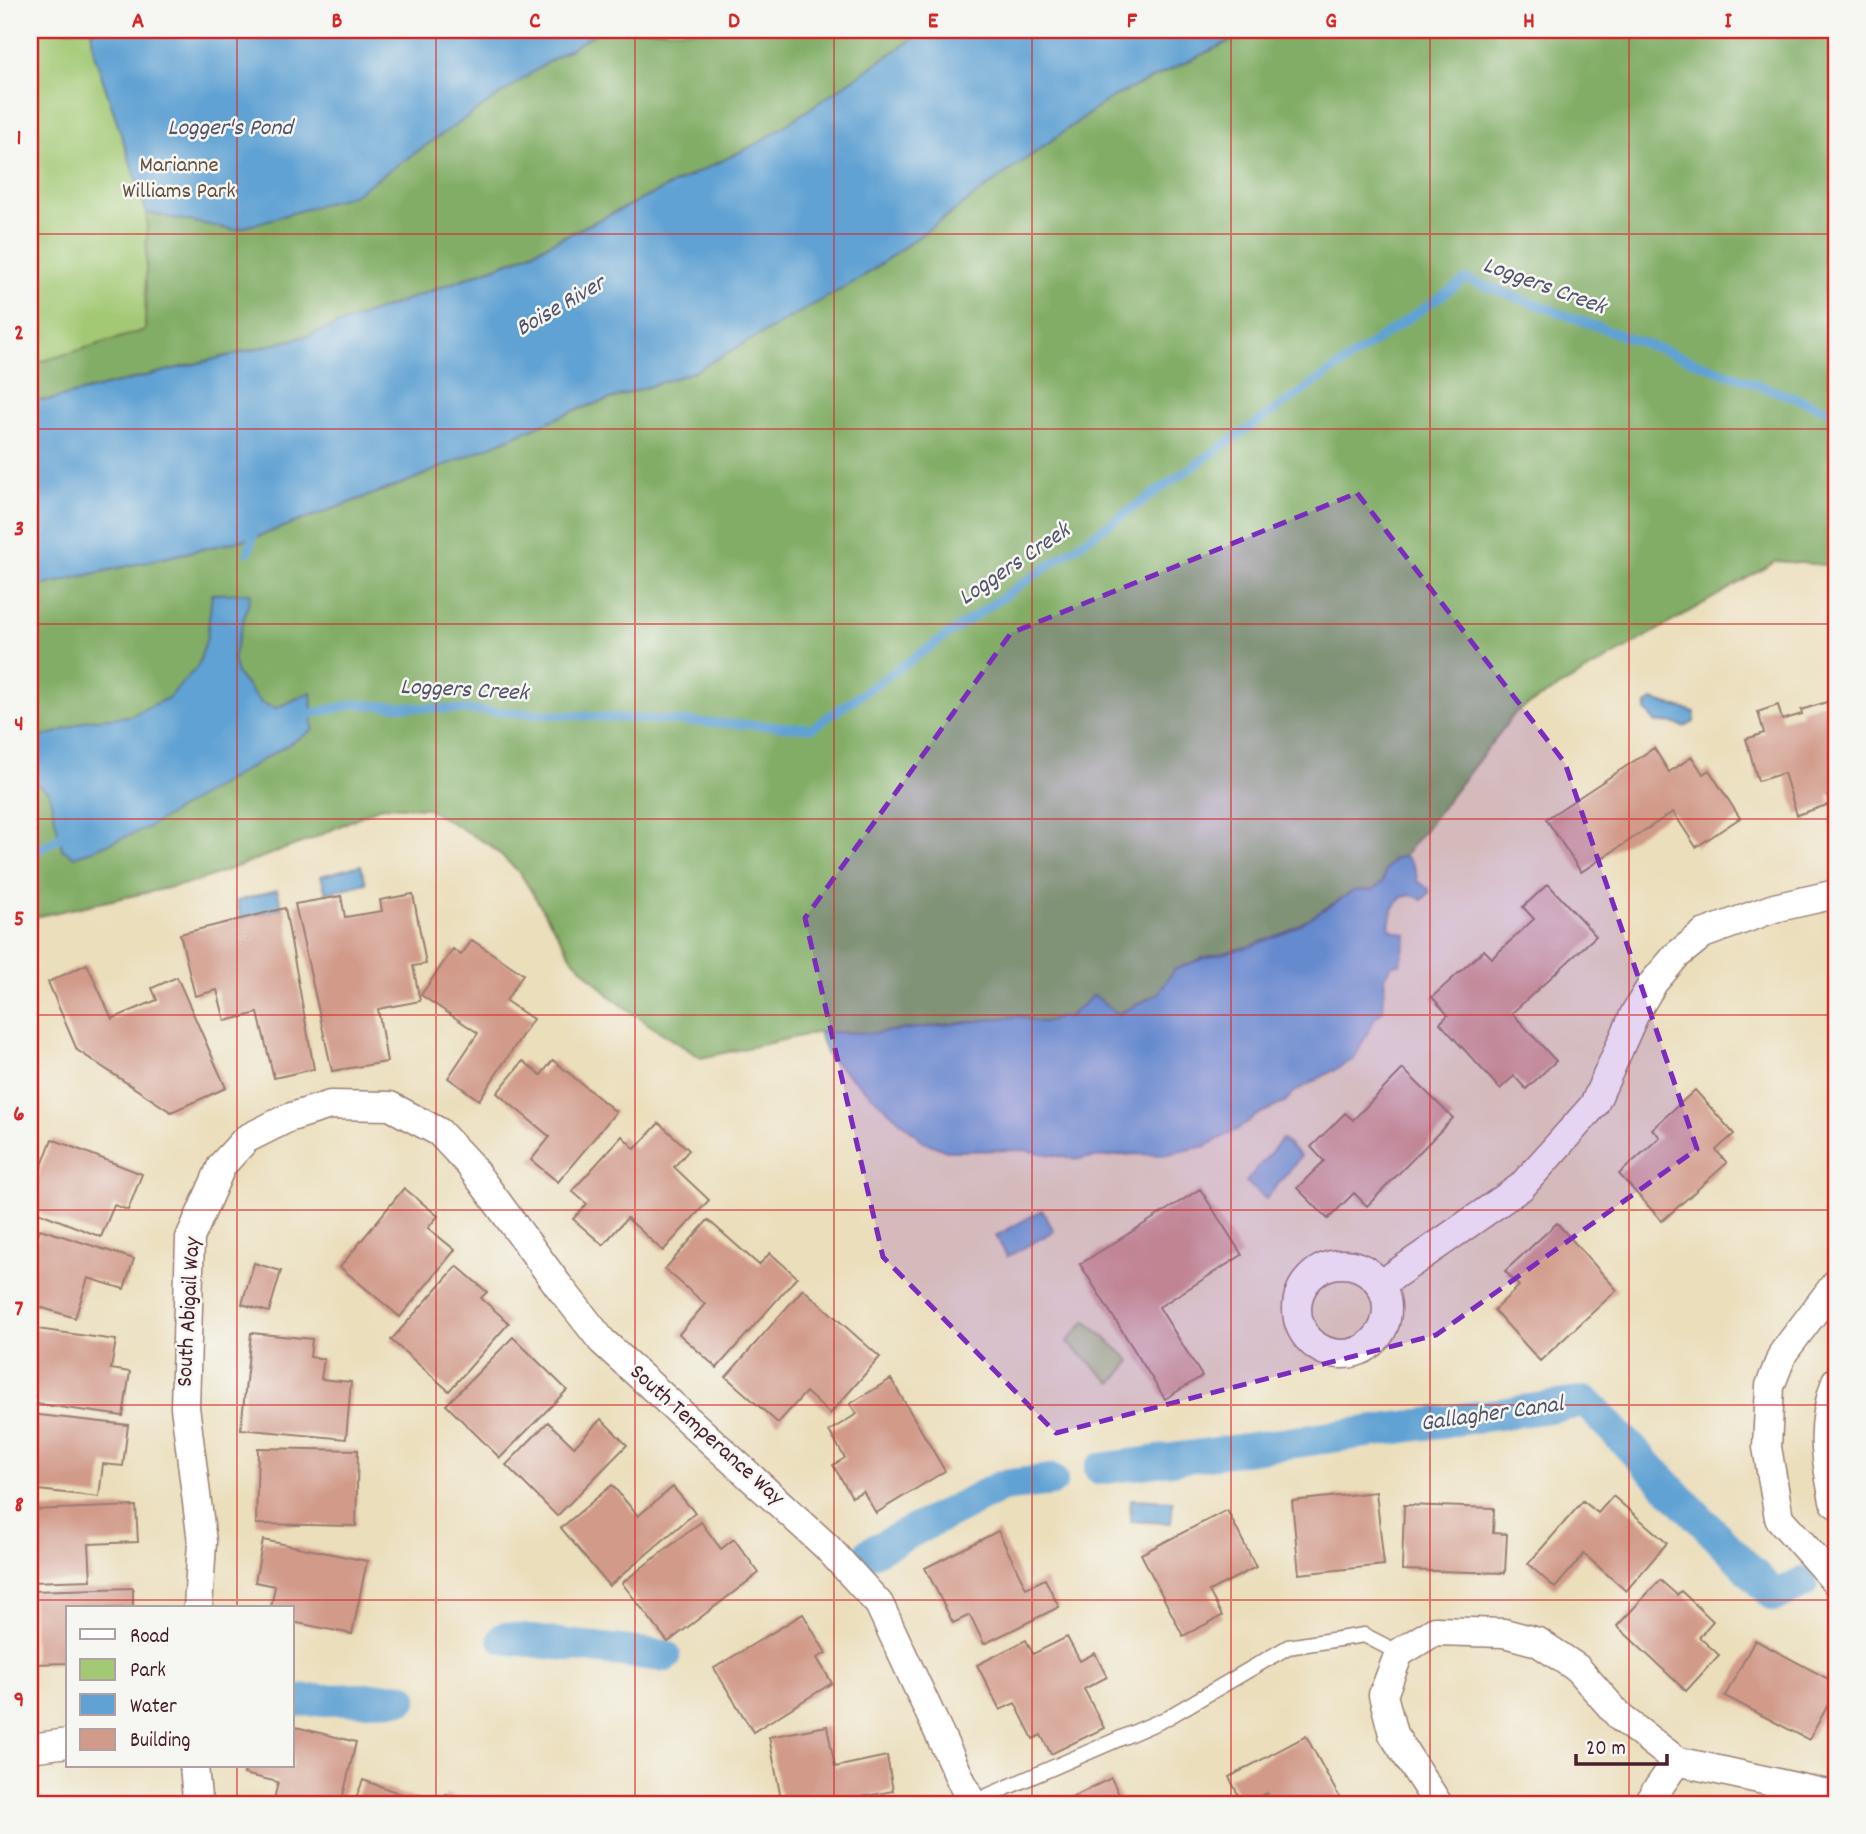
<svg xmlns="http://www.w3.org/2000/svg" width="1866" height="1834" font-family="Dekko,sans-serif">
<style>
.green{fill:#a3c974;stroke:#767450;stroke-width:2}
.forest{fill:#82ad66;stroke:#666648;stroke-width:2}
.water{fill:#60a2d3;stroke:#55607f;stroke-width:2}
.lines{fill:none;stroke-linecap:round;stroke-linejoin:round}
.stream{stroke:#60a2d3;stroke-width:9}
.canal{stroke:#60a2d3;stroke-width:32}
.building{fill:#d19a89}
.service-casing{stroke:#9a7e73;stroke-width:17}
.minor-casing{stroke:#9a7e73;stroke-width:31}
.service{stroke:#fff;stroke-width:14}
.minor{stroke:#fff;stroke-width:28}
.marked{fill:#7b2cbf;fill-opacity:0.2;stroke:#7b2cbf;stroke-width:5;stroke-dasharray:14 9;stroke-linejoin:round}
.grid{fill:none;stroke:#d62828;stroke-width:2;stroke-opacity:0.55}
.labels{text-anchor:middle;dominant-baseline:central;stroke-width:5;stroke-linejoin:round;paint-order:stroke}
.park-label{font-size:23px;fill:#655241;stroke:#f6f6f2}
.street-label{font-size:23px;fill:#4a1f2b;stroke:#f6f6f2}
.water-label{font-size:24px;font-style:italic;fill:#53536e;stroke:#f6f6f2}
.neatline{fill:none;stroke:#d62828;stroke-width:2.5}
.grid-label{font-size:23px;text-anchor:middle;font-weight:bold;fill:#d62828}
</style>
<rect width="100%" height="100%" fill="#f6f6f2"/>
<filter id="ink" filterUnits="userSpaceOnUse"><feTurbulence type="fractalNoise" baseFrequency=".0143" numOctaves="2"/><feDisplacementMap in="SourceGraphic" scale="14" xChannelSelector="R" yChannelSelector="G"/><feConvolveMatrix kernelMatrix="1 2 1 2 8 2 1 2 1" color-interpolation-filters="sRGB"/></filter>
<filter id="wash" filterUnits="userSpaceOnUse"><feTurbulence type="fractalNoise" baseFrequency=".00686" numOctaves="4" result="noise"/><feDisplacementMap in="SourceGraphic" scale="28" xChannelSelector="R" yChannelSelector="G"/><feGaussianBlur stdDeviation="1.57" result="paint"/><feColorMatrix in="noise" values="0 0 0 0 0 0 0 0 0 0 0 0 0 0 0 0 0 1.4 0 .05"/><feComposite in="paint" operator="in"/></filter>
<g filter="url(#wash)">
<rect width="100%" height="100%" fill="#ebdebb"/>
<path class="green" d="M30,30H853L331,301L30,365Z
M1086,1321L1131,1361L1112,1383L1067,1342Z"/>
<path class="forest" d="M601,30H926L759,143L517,259L308,336L49,400H30V365L145,330L147,213L235,230L545,64Z
M1253,30H1836V566L1777,561L1516,712L1404,856L1394,859L1385,871L1383,882L1373,890L1354,891L1287,932L1248,947L1204,958L1174,970L1158,994L1118,1015L1067,1018L1061,1016C1046,1026 1036,1022 1020,1016L875,1033L819,1032L701,1058L648,1024L611,997L574,960L520,873L491,846L426,808L382,806L312,839L195,882L30,918V588L256,537L409,481L573,411L693,372L861,278L1109,99Z"/>
<path class="water" d="M91,30H601L545,64L353,195L235,230L147,213L94,53Z
M926,30H1253L1109,99L861,278L693,372L573,411L409,481L256,537L30,588V400H49L308,336L518,259L759,143Z
M251,593L233,658L237,674L261,703L276,708L311,692L313,730L145,829L75,857L62,849L49,792L30,780V740L59,732L87,720L130,716L168,698L198,666L207,637L212,594Z
M1653,700L1695,712L1694,722L1684,727L1670,722L1656,723L1646,711L1647,704Z
M1404,856C1414,862 1416,870 1417,881L1429,889V893L1422,900L1413,895L1402,897L1392,909L1389,927L1392,930L1407,935L1400,964H1392L1385,976L1383,1011L1375,1018L1354,1059L1293,1093L1284,1103L1257,1115L1240,1128L1206,1146L1163,1155L1136,1154L1077,1159L1023,1150L947,1151L924,1142L827,1056L819,1032L875,1033L1020,1016C1036,1022 1046,1026 1061,1016L1067,1018L1094,995L1118,1014L1158,994L1174,970L1204,958L1248,947L1287,932L1354,891L1373,890L1383,882L1385,871L1394,859Z
M361,865L366,883L326,893L321,876Z
M277,890L282,908L241,919L237,901Z
M1282,1139L1301,1156L1266,1199L1246,1182Z
M1042,1210L1054,1231L1007,1257L996,1236Z
M1131,1499L1173,1501L1171,1523L1130,1521Z"/>
<g class="lines">
<path class="stream" d="M248,552L256,527
M301,716L354,704L812,728L1466,279L1836,413
M30,855L59,838L66,831"/>
<path class="canal" d="M1100,1469L1586,1402L1775,1596L1802,1583
M871,1552L1002,1486L1052,1480
M504,1638L665,1656
M292,1701L402,1698"/>
</g>
<g id="blocks">
<path class="building" d="M1836,691V784L1833,785L1835,793L1828,795L1830,804L1797,815L1784,773L1758,781L1746,739L1764,733L1758,712L1778,705L1782,720L1802,714L1801,710L1833,700L1831,693Z
M1654,748L1669,772L1692,757L1703,774L1709,770L1740,818L1696,847L1673,812L1581,872L1546,819Z
M1548,884L1596,936L1512,1013L1556,1061L1526,1089L1514,1076L1500,1089L1440,1023L1448,1015L1432,997L1484,950L1492,958L1534,919L1523,907Z
M413,894L426,964L413,966L420,1001L378,1009L387,1062L332,1071L295,904L341,896L345,917L382,911L380,900Z
M285,908L314,1069L274,1078L258,1013L225,1021L217,990L195,996L180,934Z
M472,940L523,974L506,1001L533,1019L479,1100L448,1078L478,1033L421,995L453,949L461,955Z
M87,964L112,1019L157,1000L152,988L177,977L226,1088L171,1112L77,1050L48,982Z
M553,1060L616,1112L558,1182L531,1160L550,1137L497,1093L523,1061L541,1075Z
M1403,1069L1453,1118L1367,1206L1354,1193L1328,1219L1297,1188L1324,1161L1311,1147L1345,1113L1353,1120Z
M1695,1090L1734,1134L1716,1150L1727,1163L1662,1221L1619,1174L1660,1137L1652,1129Z
M659,1123L689,1150L674,1167L709,1200L663,1251L627,1218L603,1245L573,1219L587,1204L572,1191L622,1136L635,1149Z
M52,1139L142,1174L128,1210L114,1205L101,1237L30,1209V1197Z
M404,1188L438,1216L428,1228L455,1250L400,1317L340,1267Z
M1200,1189L1242,1255L1159,1307L1202,1376L1165,1399L1080,1264Z
M708,1220L759,1265L770,1253L797,1277L717,1368L679,1334L705,1304L665,1269Z
M1557,1223L1617,1290L1540,1361L1494,1310L1519,1286L1505,1271Z
M40,1229L134,1259L124,1289L88,1278L75,1318L30,1304V1260Z
M254,1263L281,1271L269,1312L242,1304Z
M457,1266L487,1292L481,1298L509,1323L449,1391L391,1340Z
M803,1289L880,1357L830,1414L806,1392L778,1423L726,1377Z
M30,1328L116,1340L111,1369L130,1372L123,1416L30,1403Z
M251,1333L312,1339L310,1357L324,1359L321,1379L351,1382L346,1439L241,1429Z
M513,1337L567,1390L500,1458L446,1405Z
M891,1379L945,1471L876,1513L863,1491L852,1497L833,1465L845,1458L829,1431L857,1414L850,1404Z
M30,1414L128,1425L123,1466L103,1464L99,1497L30,1489Z
M601,1419L627,1445L557,1516L506,1465L548,1422L574,1447Z
M258,1448L358,1450L356,1526L256,1524Z
M612,1485L638,1516L673,1487L695,1513L609,1586L561,1528Z
M1376,1492L1384,1565L1299,1574L1292,1501Z
M1613,1496L1667,1543L1626,1591L1584,1554L1555,1588L1528,1564L1583,1501L1598,1513Z
M1404,1505L1494,1508L1493,1533L1507,1534L1505,1573L1402,1570Z
M136,1506L138,1542L89,1544L91,1580L30,1582V1510Z
M1227,1510L1256,1567L1209,1591L1222,1616L1183,1636L1141,1554Z
M701,1522L721,1549L734,1539L759,1573L668,1642L622,1583Z
M998,1531L1026,1588L1045,1579L1059,1607L984,1644L970,1615L953,1623L925,1568Z
M263,1540L367,1561L352,1634L292,1622V1608H271L275,1586L255,1582Z
M1660,1580L1677,1595L1681,1591L1713,1621L1699,1637L1719,1655L1686,1691L1617,1626Z
M133,1588V1608H68V1663L34,1664L32,1591Z
M803,1614L826,1653L817,1658L832,1683L753,1732L714,1668Z
M1067,1637L1080,1661L1095,1653L1107,1677L1084,1689L1104,1728L1051,1754L1041,1735L1033,1739L1015,1703L1000,1710L977,1665L1026,1640L1033,1654Z
M1755,1640L1836,1683V1690L1809,1740L1725,1696Z
M292,1726L356,1742L341,1804H273L278,1782L244,1774L246,1766H292Z
M827,1726L835,1767L887,1756L893,1791L824,1804H782L769,1737Z
M1306,1736L1343,1804H1272L1267,1793L1243,1804L1229,1777Z
M1111,1778L1124,1804H1058Z
M363,1780L429,1804H354Z
M446,1794L474,1804H442Z"/>
</g>
</g>
<g filter="url(#ink)">
<use href="#blocks" fill-opacity="0" stroke="#9a7e73" stroke-width="2"/>
<g class="lines">
<defs>
<path id="service" d="M971,1803L1165,1719L1288,1647L1364,1635L1399,1653"/>
<path id="minor" d="M1297 1309a45 45 0 1 1 90 0a45 45 0 1 1-90 0Z
M1836,1283L1783,1353L1770,1386L1767,1447L1779,1518L1836,1582
M1380,1285L1521,1187L1594,1105L1635,1013L1653,983L1676,956L1703,934L1774,908L1836,894
M1836,1381C1820,1427 1825,1455 1834,1501L1836,1504
M198,1608L202,1542L185,1407L190,1238L222,1165L246,1139L288,1118L330,1105L390,1106L439,1132L469,1164L558,1285L602,1341L826,1546L879,1604L972,1804
M30,1748L68,1743
M194,1766L197,1798L200,1804
M1438,1804L1393,1734L1383,1695L1399,1653L1435,1631L1504,1633L1538,1642L1577,1668L1621,1718L1677,1761L1836,1796
M1647,1804L1677,1761"/>
</defs>
<use href="#service" class="service-casing"/>
<use href="#minor" class="minor-casing"/>
<use href="#service" class="service"/>
<use href="#minor" class="minor"/>
</g>
</g>
<path class="marked" d="M1357,493L1565,763L1697,1149L1436,1335L1056,1433L883,1257L805,918L1011,633Z"/>
<path class="grid" d="M237,30V1608M436,30V1804M635,30V1804M834,30V1804M1032,30V1804M1231,30V1804M1430,30V1804M1629,30V1804M30,234H1836M30,429H1836M30,624H1836M30,819H1836M30,1015H1836M30,1210H1836M30,1405H1836M30,1600H1836M237,1766V1804"/>
<g class="labels">
<g class="park-label">
<text x="179" y="166">Marianne<tspan x="179" dy="26">Williams Park</tspan></text>
</g>
<g class="street-label">
<text transform="translate(190 1312) rotate(-87)">South Abigail Way</text>
<text transform="translate(706 1436) rotate(42)">South Temperance Way</text>
</g>
<g class="water-label">
<text x="230" y="129">Logger's Pond</text>
<text transform="translate(1544 287) rotate(20)">Loggers Creek</text>
<text transform="translate(561 307) rotate(-30)">Boise River</text>
<text transform="translate(1015 565) rotate(-34)">Loggers Creek</text>
<text transform="translate(464 691) rotate(3)">Loggers Creek</text>
<text transform="translate(1492 1415) rotate(-8)">Gallagher Canal</text>
</g>
</g>
<rect width="1866" height="1834" fill="none" stroke="#f6f6f2" stroke-width="77"/>
<rect x="66" y="1606" width="228" height="161" fill="#f6f6f2" stroke="#b1a0a2" stroke-width="2"/>
<rect x="80" y="1629" width="35" height="10" fill="#ffffff" stroke="#b1a0a2" stroke-width="2"/>
<text x="130" y="1642" font-size="21" fill="#4a1f2b">Road</text>
<rect x="80" y="1659" width="35" height="21" fill="#a3c974" stroke="#b1a0a2" stroke-width="2"/>
<text x="130" y="1676" font-size="21" fill="#4a1f2b">Park</text>
<rect x="80" y="1694" width="35" height="21" fill="#60a2d3" stroke="#b1a0a2" stroke-width="2"/>
<text x="130" y="1712" font-size="21" fill="#4a1f2b">Water</text>
<rect x="80" y="1729" width="35" height="21" fill="#d19a89" stroke="#b1a0a2" stroke-width="2"/>
<text x="130" y="1746" font-size="21" fill="#4a1f2b">Building</text>
<path d="M1576 1754v10h91v-10" fill="none" stroke="#4a1f2b" stroke-width="3.5"/>
<text x="1586" y="1754" font-size="21" fill="#4a1f2b" stroke="#f6f6f2" stroke-width="5" paint-order="stroke">20 m</text>
<rect x="38" y="38" width="1790" height="1758" class="neatline"/>
<g class="grid-label">
<text x="138" y="27">A</text>
<text x="337" y="27">B</text>
<text x="535" y="27">C</text>
<text x="734" y="27">D</text>
<text x="933" y="27">E</text>
<text x="1132" y="27">F</text>
<text x="1331" y="27">G</text>
<text x="1529" y="27">H</text>
<text x="1728" y="27">I</text>
<text x="19" y="144">1</text>
<text x="19" y="339">2</text>
<text x="19" y="535">3</text>
<text x="19" y="730">4</text>
<text x="19" y="925">5</text>
<text x="19" y="1120">6</text>
<text x="19" y="1315">7</text>
<text x="19" y="1511">8</text>
<text x="19" y="1706">9</text>
</g>
</svg>
